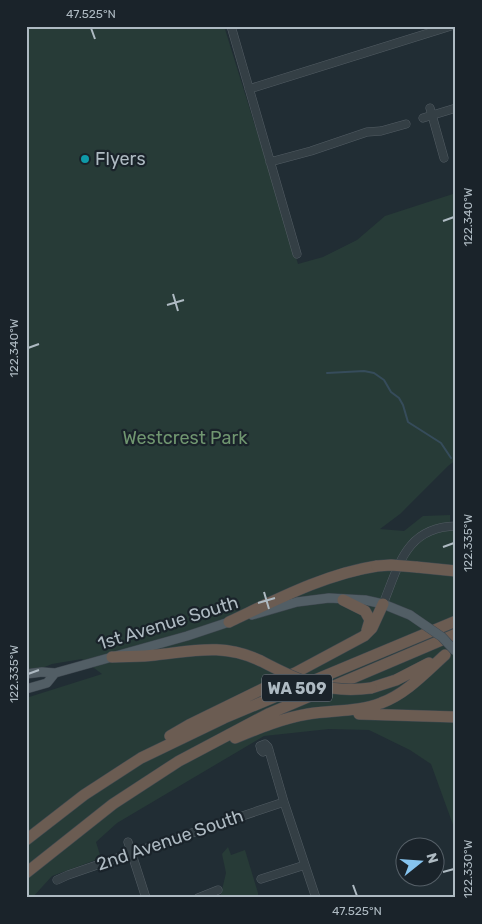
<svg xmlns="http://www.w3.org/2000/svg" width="482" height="924" font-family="Rubik,sans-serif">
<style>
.green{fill:#273b37}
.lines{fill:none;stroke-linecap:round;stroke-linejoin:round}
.stream{stroke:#364c5b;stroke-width:2}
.minor-casing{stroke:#525c63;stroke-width:9}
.major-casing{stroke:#3e474f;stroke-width:10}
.highway-casing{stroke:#3f4950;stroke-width:12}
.minor{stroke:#343f45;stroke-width:8}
.major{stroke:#525e65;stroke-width:9}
.highway{stroke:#6b5c52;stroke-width:11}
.major-bridge-casing{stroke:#3e474f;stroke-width:10;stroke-linecap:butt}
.highway-bridge-casing{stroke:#3f4950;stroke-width:12;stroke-linecap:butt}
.major-bridge{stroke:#525e65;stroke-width:9}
.highway-bridge{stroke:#6b5c52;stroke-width:11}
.ticks{fill:none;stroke:#aebac2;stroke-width:2}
.culture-dot{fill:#0f9aa8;stroke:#1a232a;stroke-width:2}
.labels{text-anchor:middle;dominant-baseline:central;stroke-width:4.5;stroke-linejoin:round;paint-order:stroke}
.shield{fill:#1a232a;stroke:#828d94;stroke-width:1}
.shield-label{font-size:16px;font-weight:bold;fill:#aebac2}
.poi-label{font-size:18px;fill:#aebac2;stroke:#1a232a;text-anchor:start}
.park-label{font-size:18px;fill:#709670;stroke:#1a232a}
.street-label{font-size:18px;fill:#aebac2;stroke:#1a232a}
.neatline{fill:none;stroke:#aebac2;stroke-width:2}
.ticks-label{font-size:12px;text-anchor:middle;fill:#aebac2}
</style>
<rect width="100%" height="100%" fill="#212d34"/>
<path class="green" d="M26,26H224L298,264L323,257L357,240L385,216L456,193V460L448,466L400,514L380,529L404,531L423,516L450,515V530L456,531V833L431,764L410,750L369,730L329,729L264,736L117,823L96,842L101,858L52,876L32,898H26V698L102,674L82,659L52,664L32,672L26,670Z
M228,847L231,855L245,850L258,893V898H220L226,873L222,854Z"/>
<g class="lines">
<path class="stream" d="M327,373L364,371L374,373L384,380L391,392L399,398L403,405L408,422L441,443L451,458"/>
<defs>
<path id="minor" d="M231,26L297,254
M249,89L451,26
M430,108L444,158
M423,118L456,108
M270,162L311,151L367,132L381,131L406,124
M383,604C399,565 406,527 456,526
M269,750L263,752L261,750L260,746L265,744L268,747L284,802L316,898
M128,842L146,898
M261,879L305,865
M57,880L68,875L132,853L284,802
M198,898L218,890"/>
<path id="major" d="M252,615L297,602L329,598L365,600L383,604L410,615
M26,674L42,672L55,673L187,636L235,620
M26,689L47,683L55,673"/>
<path id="highway" d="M416,567L456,571
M343,600L365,611L370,620L367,630
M229,622C276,600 325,574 377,566
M112,657C126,656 141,657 155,655C194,651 223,643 261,661
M371,688L396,680L429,663
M359,714L456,717
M170,736L189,725L295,673L364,636L372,628L383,604
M235,738C259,728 283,718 308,714C332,710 358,712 381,703C406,694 426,672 445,655
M26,840L84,795L141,758L224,718L456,621
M26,873L113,804L179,761L268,714L456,634"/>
</defs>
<use href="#minor" class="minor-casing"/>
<use href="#major" class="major-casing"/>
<use href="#highway" class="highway-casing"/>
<use href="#minor" class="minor"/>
<use href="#major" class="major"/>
<use href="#highway" class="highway"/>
<defs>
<path id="major-bridge" d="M410,615L442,637L455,651"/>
<path id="highway-bridge" d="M377,566L391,565L416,567
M261,661C299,681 327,694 371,688"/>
</defs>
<use href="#major-bridge" class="major-bridge-casing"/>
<use href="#highway-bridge" class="highway-bridge-casing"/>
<use href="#major-bridge" class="major-bridge"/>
<use href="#highway-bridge" class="highway-bridge"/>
</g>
<path class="ticks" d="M91,28L95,39M443,221L454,217M173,294L178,311M167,305L184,300M28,348L39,344M443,547L454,543M264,592L269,609M258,603L275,598M28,674L39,670M443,872L454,869M353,885L357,896"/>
<circle class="culture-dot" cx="85" cy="159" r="5"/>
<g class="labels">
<rect class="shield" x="262" y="674.5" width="70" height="27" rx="4"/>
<g class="shield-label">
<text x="297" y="688">WA 509</text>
</g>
<g class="poi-label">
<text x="95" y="159">Flyers</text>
</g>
<g class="park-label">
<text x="185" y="438">Westcrest Park</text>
</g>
<g class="street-label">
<text transform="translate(168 623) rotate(-17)">1st Avenue South</text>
<text transform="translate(170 840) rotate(-19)">2nd Avenue South</text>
</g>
</g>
<rect width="482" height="924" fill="none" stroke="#1a232a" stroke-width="55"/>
<g transform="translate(420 862) rotate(73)"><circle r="24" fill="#1a232a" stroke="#555f67"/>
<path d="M0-4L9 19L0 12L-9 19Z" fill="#86c4ef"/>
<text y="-8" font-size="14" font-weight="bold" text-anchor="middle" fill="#aebac2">N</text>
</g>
<rect x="28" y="28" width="426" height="868" class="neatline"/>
<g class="ticks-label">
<text x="91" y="18">47.525°N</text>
<text transform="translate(468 217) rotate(-90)" y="4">122.340°W</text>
<text transform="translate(14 348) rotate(-90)" y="4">122.340°W</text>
<text transform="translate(468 543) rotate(-90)" y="4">122.335°W</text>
<text transform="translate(14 674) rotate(-90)" y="4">122.335°W</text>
<text transform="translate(468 869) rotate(-90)" y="4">122.330°W</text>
<text x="357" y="915">47.525°N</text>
</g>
</svg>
